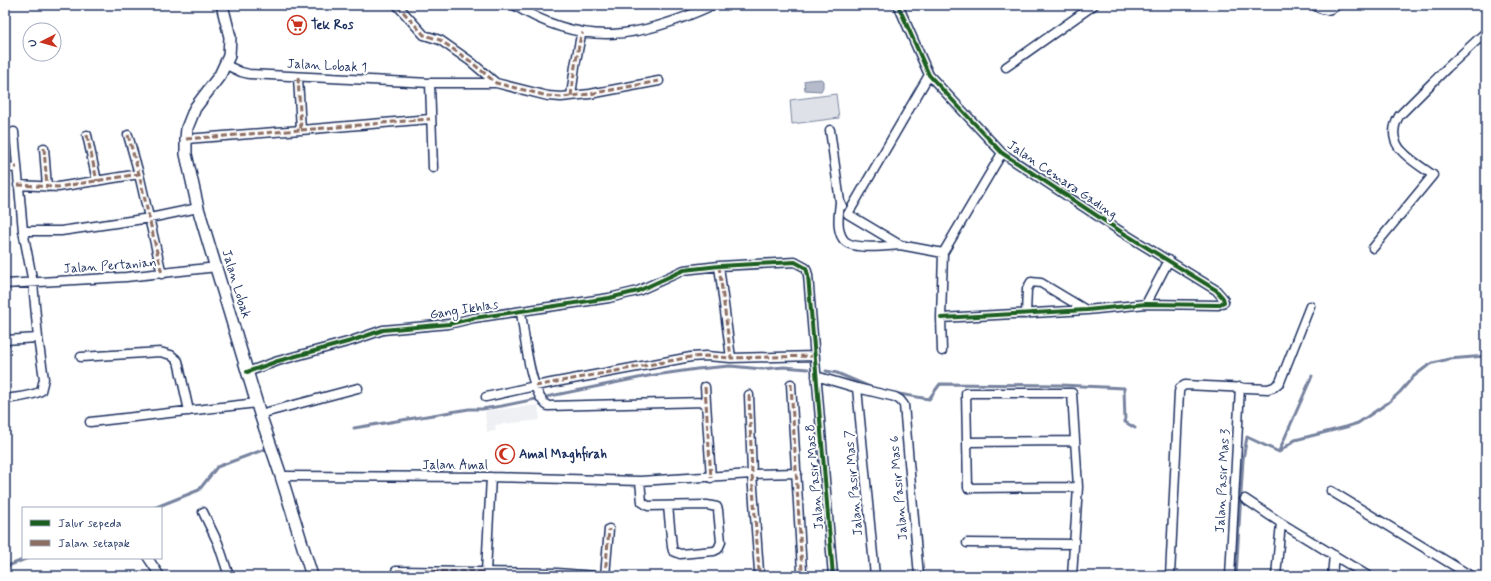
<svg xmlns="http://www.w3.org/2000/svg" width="1491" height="581" font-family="Mynerve,sans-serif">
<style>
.built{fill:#eff0f4}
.green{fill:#dee1e7;stroke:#7c88a2}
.water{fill:#b5bbca;stroke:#77839f}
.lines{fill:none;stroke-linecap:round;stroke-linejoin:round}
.stream{stroke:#77839f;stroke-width:3}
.street-casing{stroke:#1b2f5e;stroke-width:11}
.secondary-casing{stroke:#1b2f5e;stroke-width:14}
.street{stroke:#fff;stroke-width:8}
.secondary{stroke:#fff;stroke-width:11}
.quiet{stroke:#8d6e63;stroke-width:3;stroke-dasharray:6 3;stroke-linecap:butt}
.cycleway-casing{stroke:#fff;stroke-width:6}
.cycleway{stroke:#1b5e20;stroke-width:4}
.labels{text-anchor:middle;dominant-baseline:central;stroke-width:4;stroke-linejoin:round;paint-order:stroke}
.poi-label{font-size:13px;font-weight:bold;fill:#1b2f5e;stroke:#fff;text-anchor:start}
.street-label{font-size:13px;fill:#1b2f5e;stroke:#fff}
</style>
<rect width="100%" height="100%" fill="#fff"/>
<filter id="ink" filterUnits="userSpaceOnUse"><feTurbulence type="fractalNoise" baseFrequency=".025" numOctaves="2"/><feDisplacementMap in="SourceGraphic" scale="8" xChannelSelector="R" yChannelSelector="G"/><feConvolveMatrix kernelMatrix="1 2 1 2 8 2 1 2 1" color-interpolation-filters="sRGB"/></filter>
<g filter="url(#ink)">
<path class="built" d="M538,405L540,420L495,425L496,431L487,432L485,411Z"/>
<path class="green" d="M836,94L839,118L792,124L790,100Z"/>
<path class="water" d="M821,79L823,81V87L821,91L805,90L804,81L808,80Z"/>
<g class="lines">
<path class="stream" d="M826,371L837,373L870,387
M893,393L929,399L940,384L1061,385L1124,388L1125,422L1135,428
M354,428L469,409H482L502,406L648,376L697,369L730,366L762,369L784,367L808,369
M1279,451L1312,376
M154,508L199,490L217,467L268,448
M5,567L28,558
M1236,576L1243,459L1247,437L1279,452L1295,440L1346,427L1358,423L1389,402L1400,392L1413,377L1426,367L1433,363L1449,359L1486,356"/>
<defs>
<path id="street" d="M397,5L424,35L440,40L470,61L496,83L548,96L561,97L590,94L659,81
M514,5C585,49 641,38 713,5
M898,5L929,75L1002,153L1120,231L1216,290L1223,298L1224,302L1218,305L1146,304L1087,310L941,318
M1314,5C1323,11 1329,12 1337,5
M226,65L241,72L249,74L430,83L433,168
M1006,67L1094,5
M929,75L848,214L900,245L943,253
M430,83H496
M571,96L575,66L581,35L583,33
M301,130L430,119
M830,130L840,202L842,206
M87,135L97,181
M128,135L139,174L162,274
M186,139L301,130L298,77
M44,148L47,187
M5,168L17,167
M18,185L58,187L139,174
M840,202C839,213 836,229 843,239C851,251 887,246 900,245
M23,231H61L150,218L198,208
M1373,248L1433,175C1412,160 1382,146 1399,116L1447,68L1486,32
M719,266L731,358L815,356
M5,284L126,277L217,267
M1146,304L1169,260
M521,312C524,332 530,396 548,406L705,402
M1026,314L1027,289L1031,282L1041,283L1086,310
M5,340L38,338
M942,351L941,318L943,253L1002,153
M81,357L160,352L171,355L178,361L189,411
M247,372L278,361L351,341L383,330L449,324L474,318L609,298L638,291L684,270L719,266L795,262L806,268L808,275L833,576
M816,376L857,388L895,397L900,400L904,405L919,576
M791,384L802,571
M705,387L711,478
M857,388L875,576
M749,395L752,474L759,571
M486,397L535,386L691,357L706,356L731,358
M5,399C18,397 30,397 41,391L44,379L38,338L33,283L23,231L14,132
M260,414L358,388
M90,422L257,403
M967,442L1075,441
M281,476L491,477L640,481L752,474L797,473
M640,481L642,502L648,506L707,505L717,507L718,510L721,542L718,549L714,551L680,554L673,551L672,547L668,506
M1331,491L1471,576
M1245,499L1281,523L1368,576
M203,512L218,543L229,576
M967,543L1074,544
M148,558L160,576
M396,571L557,573L596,576
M486,572L491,477
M605,576L609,529
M1072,576L1078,487L1072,393H966L968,488L1078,487
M1170,576L1179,392L1180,388L1185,385L1268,389L1274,387L1280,382L1310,306
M1230,576L1240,387
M1276,576L1281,523
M1332,576L1334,555"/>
<path id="secondary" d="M222,5L230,37L229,56L220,75L195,108L187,128L186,139V154L198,208L260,414L281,476L312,576"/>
</defs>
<use href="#street" class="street-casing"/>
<use href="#secondary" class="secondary-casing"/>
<use href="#street" class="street"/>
<use href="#secondary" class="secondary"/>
<path class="quiet" d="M397,5L424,35L440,40L470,61L496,83L548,96L561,97L590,94L659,81
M571,96L575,66L581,35L583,33
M301,130L430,119
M87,135L97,181
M128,135L139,174L162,274
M186,139L301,130L298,77
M44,148L47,187
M5,168L17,167
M18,185L58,187L139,174
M719,266L731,358L815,356
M791,384L802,571
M535,386L691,357L706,356L731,358
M705,387L711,478
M749,395L752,474L759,571
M396,571L486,572
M507,576V572
M605,576L609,529"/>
<defs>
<path id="cycleway" d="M898,5L929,75L1002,153L1120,231L1216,290L1223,298L1224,302L1218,305L1146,304L1087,310L941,318
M247,372L278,361L351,341L383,330L449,324L474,318L609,298L638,291L684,270L719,266L795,262L806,268L808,275L833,576"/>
</defs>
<use href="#cycleway" class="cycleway-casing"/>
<use href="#cycleway" class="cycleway"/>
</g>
</g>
<defs>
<symbol id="supermarket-ring" viewBox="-11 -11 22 22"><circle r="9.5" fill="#fff" stroke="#c8321e" stroke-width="1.5"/><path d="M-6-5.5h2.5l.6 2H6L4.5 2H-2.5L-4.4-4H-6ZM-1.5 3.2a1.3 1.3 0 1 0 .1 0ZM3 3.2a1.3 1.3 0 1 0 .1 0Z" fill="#c8321e"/></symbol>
<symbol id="mosque-ring" viewBox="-11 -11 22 22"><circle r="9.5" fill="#fff" stroke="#c8321e" stroke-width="1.5"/><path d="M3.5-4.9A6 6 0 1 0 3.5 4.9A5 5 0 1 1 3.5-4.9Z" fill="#c8321e"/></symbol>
</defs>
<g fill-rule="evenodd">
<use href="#supermarket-ring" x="286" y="14" width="22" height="22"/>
<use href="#mosque-ring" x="494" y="443" width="22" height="22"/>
</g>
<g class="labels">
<g class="poi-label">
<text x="311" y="25">Tek Ros</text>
<text x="519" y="454">Amal Maghfirah</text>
</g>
<g class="street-label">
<text transform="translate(327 66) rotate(3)">Jalan Lobak 1</text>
<text transform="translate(1062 180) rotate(34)">Jalan Cemara Gading</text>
<text transform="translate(110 266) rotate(-4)">Jalan Pertanian</text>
<text transform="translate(236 284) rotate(73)">Jalan Lobak</text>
<text transform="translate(464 310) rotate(-9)">Gang Ikhlas</text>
<text x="455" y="465">Jalan Amal</text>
<text transform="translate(815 477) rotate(-95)">Jalan Pasir Mas 8</text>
<text transform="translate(1223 481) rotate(-87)">Jalan Pasir Mas 3</text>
<text transform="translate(854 483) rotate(-95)">Jalan Pasir Mas 7</text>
<text transform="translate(899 488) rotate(-95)">Jalan Pasir Mas 6</text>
</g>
</g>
<rect width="1491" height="581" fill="none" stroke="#fff" stroke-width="20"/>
<rect x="10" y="10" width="1471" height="561" fill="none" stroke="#1b2f5e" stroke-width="1.5" filter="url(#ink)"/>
<rect x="22" y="507" width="140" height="52" fill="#ffffff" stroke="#a4acbf"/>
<rect x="30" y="520" width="20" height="6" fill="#1b5e20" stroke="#a4acbf"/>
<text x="58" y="527" font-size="12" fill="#1b2f5e">Jalur sepeda</text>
<rect x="30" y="540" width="20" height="6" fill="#8d6e63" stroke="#a4acbf"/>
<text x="58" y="547" font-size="12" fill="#1b2f5e">Jalan setapak</text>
<g transform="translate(42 42) rotate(264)"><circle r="19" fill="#ffffff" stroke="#a4acbf"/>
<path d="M0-3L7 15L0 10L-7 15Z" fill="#c8321e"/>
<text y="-6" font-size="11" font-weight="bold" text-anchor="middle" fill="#1b2f5e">U</text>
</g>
</svg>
